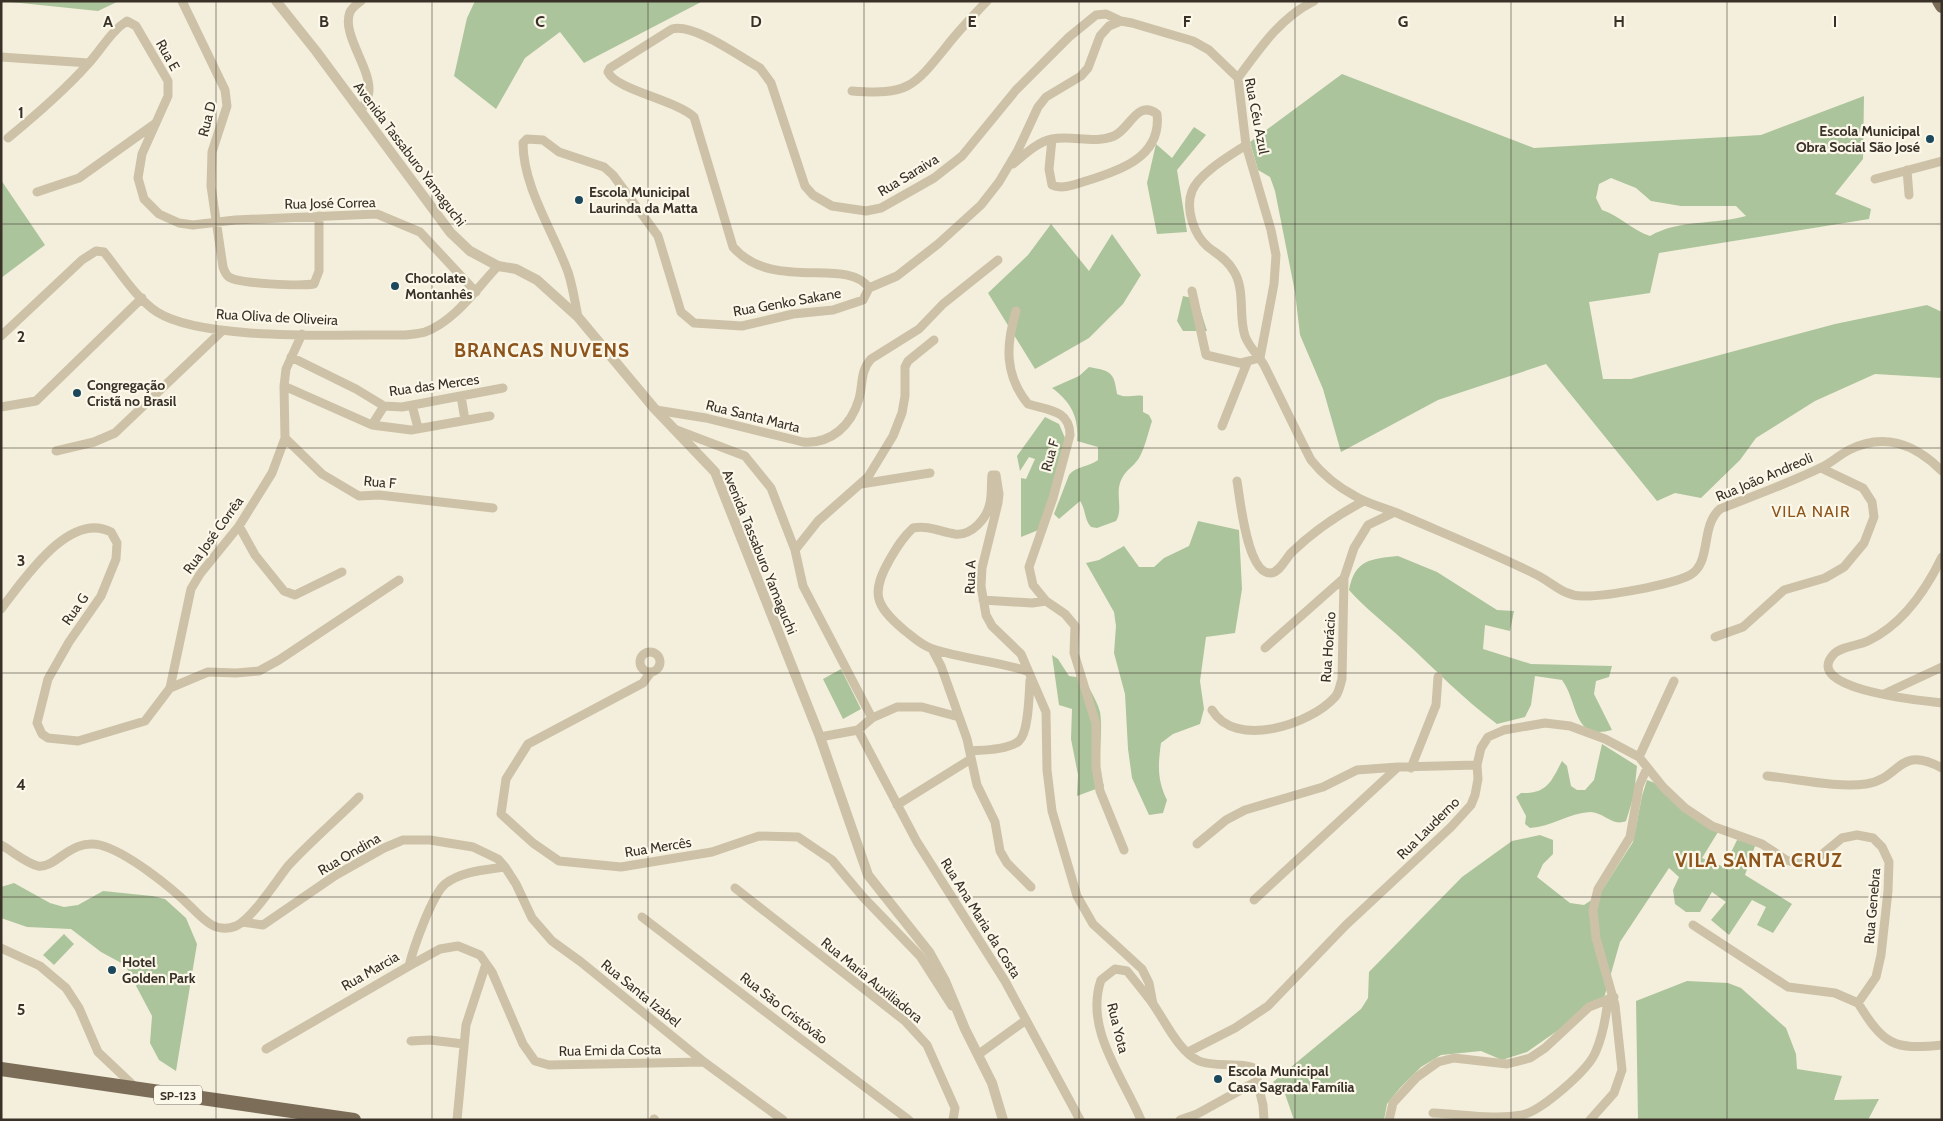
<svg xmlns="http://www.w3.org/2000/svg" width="1943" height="1121" font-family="Cabin,sans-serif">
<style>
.green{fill:#acc49b;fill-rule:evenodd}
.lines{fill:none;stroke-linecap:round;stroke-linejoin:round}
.minor{stroke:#cdc2a7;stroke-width:9}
.tertiary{stroke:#cdc2a7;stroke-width:10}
.primary{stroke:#7c6d58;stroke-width:14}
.grid{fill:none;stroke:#393128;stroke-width:1;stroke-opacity:0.55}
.poi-dot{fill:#1b485d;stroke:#fbf7e9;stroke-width:2}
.labels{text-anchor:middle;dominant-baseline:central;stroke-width:4.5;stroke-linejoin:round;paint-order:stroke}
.shield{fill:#fbf7e9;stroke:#736c62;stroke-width:1}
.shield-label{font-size:12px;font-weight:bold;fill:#393128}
.street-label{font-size:14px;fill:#393128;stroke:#fbf7e9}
.poi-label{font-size:14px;font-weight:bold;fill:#393128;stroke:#fbf7e9;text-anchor:start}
.quarter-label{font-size:16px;letter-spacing:1px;fill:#8d541c;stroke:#fbf7e9}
.district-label{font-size:19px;font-weight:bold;letter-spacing:1px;fill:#8d541c;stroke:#fbf7e9}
.grid-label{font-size:16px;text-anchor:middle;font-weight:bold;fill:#393128;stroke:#fbf7e9;stroke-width:4.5;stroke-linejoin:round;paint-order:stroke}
</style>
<rect width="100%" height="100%" fill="#f4efdc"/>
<path class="green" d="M1,1H119L98,11Z
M475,1H703L584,63L560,32L525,58L496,109L454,76L467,18Z
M1342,74L1534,148L1761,135L1864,96L1863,159L1835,194L1871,209L1869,219L1659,253L1650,293L1589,302L1603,379H1631L1835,324L1927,305L1942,312V378L1875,374L1815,401L1756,438L1740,460L1701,498L1675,493L1657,501L1546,364L1438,400L1341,452L1323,389L1300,335L1295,292L1275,191L1270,177L1258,170L1250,142ZM1611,178L1636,188L1651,201L1681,206H1736L1746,216C1714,225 1679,219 1650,236C1632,230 1620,216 1602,210L1596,198L1599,184Z
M1194,127L1206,135L1177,170L1187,232L1157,234L1147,183L1156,144L1172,158Z
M1,180L45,245L1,278Z
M1051,224L1089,271L1112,234L1141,275L1123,304L1089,338L1035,369L988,293L1028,255Z
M1183,296L1197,299L1207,331H1183L1177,321Z
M1089,367C1111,371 1114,372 1117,394C1126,399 1134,394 1143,396V412L1149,415L1152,421C1148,433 1145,448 1139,458C1132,469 1126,468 1120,483C1116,496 1123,510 1116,521L1097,528L1091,527C1084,519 1086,510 1080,501L1059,519L1054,514L1069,475C1076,466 1089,467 1098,460V447L1077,441C1079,417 1071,402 1052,388L1079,376Z
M1045,417L1059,424L1065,438L1046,527L1021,537V478L1026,479L1035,459L1029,457L1020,471L1017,456Z
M1198,521L1239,530L1242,589L1235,633L1206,637L1200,681L1204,709L1200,724L1173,734L1161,743C1158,765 1157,780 1167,800L1163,813L1149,815L1132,778L1128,749L1125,694L1114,653L1116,626L1114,612L1086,563L1099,560L1124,546L1139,567H1154L1164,558L1189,546Z
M1398,556L1437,572L1497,610L1514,611L1510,631L1485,625L1483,649L1531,664L1612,666L1609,677L1596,681L1594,694L1612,730C1572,741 1579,703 1562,680L1535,676L1531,705L1525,717L1497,724C1463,699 1434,668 1403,640C1385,623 1366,609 1349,590C1355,559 1371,559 1398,556Z
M1052,655L1058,659L1069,676L1076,677L1082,668C1084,684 1096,696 1100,712C1104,736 1095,763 1104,786L1077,796L1078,775L1071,739L1072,709L1059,705Z
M841,669L861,709L843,719L823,679Z
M1602,744L1637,766L1634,795L1626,821C1612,827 1604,812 1590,812C1569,813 1551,827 1530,828L1525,824L1526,816L1516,797L1521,793C1547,794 1551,782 1562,761L1567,766L1571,786L1577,790H1585L1594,780Z
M1647,780L1660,785L1718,832L1702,858L1724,867L1737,840L1756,843L1745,875L1792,904L1773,933L1757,925L1766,907L1752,900L1729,935L1711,920L1726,902L1712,892L1700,912H1686L1675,904L1673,890L1679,877L1669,868L1620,942L1604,998L1527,1052L1502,1060L1481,1051L1441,1055L1421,1067L1400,1088L1387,1104L1384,1120H1294L1284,1091L1273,1082L1361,1009L1368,998L1369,972L1462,877L1512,841L1540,835L1553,840V854L1543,864L1537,877L1570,903L1584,905L1599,895L1633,842L1642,796Z
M14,883L50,903L64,907L78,905L103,891L152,896L165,899L186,918L197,944L176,1071L159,1060L150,1043L152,1016L125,965L101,952L71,929L27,927L1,918V887Z
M64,934L74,944L54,965L43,955Z
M1687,981L1728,983L1741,988L1786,1028L1796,1054L1797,1069L1842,1076L1834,1100L1879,1099L1868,1120H1638L1636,1001Z"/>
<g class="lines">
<path class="minor" d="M182,1L225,90L227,106L212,152L211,186L223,267C224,270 226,275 229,277C239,284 300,286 314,284L319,271V216
M1,57L89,63
M1238,78C1260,48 1280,18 1314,1
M852,91C907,95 913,88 946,47C958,31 973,16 987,1
M361,111C364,104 369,98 369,90C370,67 341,33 350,12C352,8 357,4 361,1
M8,138C36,115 64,91 88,64C101,50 111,31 127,21L136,26L168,81V96L142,154L138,178L144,199L159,214L179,223L193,225L235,220L377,214L420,232L476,292
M1246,145C1231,155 1198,174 1192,191C1185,209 1194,235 1208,247C1217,254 1227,259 1233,270C1246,289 1238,315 1245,336C1249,347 1258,355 1264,365C1280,397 1295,429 1311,460C1323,475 1338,487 1355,496C1368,504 1383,507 1397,513C1443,533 1491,552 1535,574C1552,582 1563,596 1582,596C1604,597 1671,585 1690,575C1712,563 1700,526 1720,509C1753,496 1787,484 1820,468C1830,464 1839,455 1849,450C1885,432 1915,444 1942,471
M1013,164C1024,155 1037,142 1052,139C1072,135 1095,144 1114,136C1130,129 1137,99 1157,114C1162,157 1119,171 1086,181C1076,184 1062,190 1052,185L1049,169L1052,139
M1907,170L1909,195
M1875,179L1942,161
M37,192L79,178L156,123
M869,288C848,256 773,293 733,247L694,117C676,100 616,90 608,72L610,68L672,29C694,23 740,57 760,68L771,83L805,186L813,195L832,206L866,211L881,208L934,178L962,156L1016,90L1069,37L1096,15L1106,14L1121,21
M1192,291L1206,355L1240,363L1260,358
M1016,311C1006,344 1004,375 1028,404C1048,410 1070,410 1070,435L1053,498L1029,567L1033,585L1046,601L1065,614L1075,626L1074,653L1096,724V767L1100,791L1124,850
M578,317C575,303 573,287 568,272C553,231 523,187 523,143L527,139L543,140L559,152L604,167L613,175L658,236L681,312L694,323L742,326L793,314L833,310L863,300L869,288L897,276L938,244L981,205L999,182L1018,150L1038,107L1046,97L1081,76L1088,68L1100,36L1109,26L1121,21L1132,23L1193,41L1209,50L1238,78L1246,145L1271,230L1276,255L1274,284L1260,358
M1,336L82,260L96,251L104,252C120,272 136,298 157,312C204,342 346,334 405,335C411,334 419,334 425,332C455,321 477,288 498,266
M291,357L356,389L384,406L402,407L503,388
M284,386L372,425L411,430L490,416
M461,396L465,420
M412,405L418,428
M1,407L36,401L142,298
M656,410L706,418L803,442C831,444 851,426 859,399C863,385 860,371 871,359L919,329L943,304L998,260
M372,425L384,406
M1222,426L1247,363
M674,429L745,456L771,488L795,550L803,586L872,718
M285,438L322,474L359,496L379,495L493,508
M56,451L94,442L115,433L222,331
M1237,481C1240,498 1247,575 1271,573C1280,572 1286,558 1292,552C1314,531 1337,515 1364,501
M861,484L930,473
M239,526L255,555L284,591L295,595L342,572
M795,550L818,521L868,477L893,436L902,413L905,396V367L908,361L934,340
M1942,557C1926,590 1902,625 1868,641C1858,646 1841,646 1833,655C1802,690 1925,701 1942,703
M983,600L1032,603L1046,601
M1,609C23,581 69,510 111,532L117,543L116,559L101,596L69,642L48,679L37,723L42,734L48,738L78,741L145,721L170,688L191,589L200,574L239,526L272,473L285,438L284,386L286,369L302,334
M1715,637L1743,627L1784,590L1825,578L1844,567L1864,543L1874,517L1872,502L1863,488L1821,468
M1265,648L1344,578L1354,548L1368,525L1395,512
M932,649L941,666L967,739L977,785L995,822L1000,851L1007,863L1031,887
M640 662a10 10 0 1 1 20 0a10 10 0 1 1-20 0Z
M1027,671C996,661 963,659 933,649C922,646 913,637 904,630C874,605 871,592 890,559C897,547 903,537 913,528C928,525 941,532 955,534C972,536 987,518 990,503C992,494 991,484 992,475H996L999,494L998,503L982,568L981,586L986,615L992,626L1021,654L1046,712L1047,770L1052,811L1077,896L1093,924L1142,969L1149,983L1153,1004
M651,672L643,683L528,744L506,779L501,814L533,843L559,861L621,867L712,852L759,836L798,837L832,860L863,897L920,956L952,1006
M170,688L208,672L236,673L259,671L279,660L399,580
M1884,694L1942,667
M1212,710C1235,749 1310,725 1335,697C1339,693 1340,685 1342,679L1344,578
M858,730L917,842L1005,981L1080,1120
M820,737L858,730L872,718L897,707H922L959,717
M970,751C983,750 1008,750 1019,741C1029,732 1029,694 1030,680
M1639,757L1674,681
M1411,768L1436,705L1438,677
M1767,776C1798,779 1837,788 1866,784C1901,779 1898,744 1942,768
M897,805L971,759
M1197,844L1226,820L1245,810L1323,787L1357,770L1398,767
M1,845C12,851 26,863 38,866C55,869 71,838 100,845C127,852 171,887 191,907C204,920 216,934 236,926C252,919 276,881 288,866C310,842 336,820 359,797
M735,888L905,1021L927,1045L955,1108L953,1120
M1254,900L1398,767L1477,765
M642,917L793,1033L909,1120
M242,922L263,925L336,875L384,848L403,840H430L473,847L498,859L505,867L516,884L532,918L552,941L581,962L704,1062L783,1120
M1693,925L1788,987L1835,993L1858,1003
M1,948L40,966L66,988L79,1008L98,1052L135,1087
M409,966L440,949L458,946L480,955L492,972L523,1044L535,1061L549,1065L704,1062
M411,1041L430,1040L464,1044
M266,1049L409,966C413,949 432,895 445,884C462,871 485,870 505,867
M1188,1052L1235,1028L1268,1006L1346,925L1451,827L1471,805L1475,795L1478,779L1477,765L1481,748L1488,737L1504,730L1545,723L1570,726L1605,739L1639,757L1663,787L1685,808L1712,826L1762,844L1786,860L1800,864L1814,861L1842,838L1857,835L1873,838L1882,847L1889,862L1888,891L1881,955L1876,977L1858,1003C1884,1045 1893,1050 1942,1045
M979,1054L1026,1020
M1257,1081L1263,1105L1264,1120
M1433,1113C1462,1114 1494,1120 1522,1115C1541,1111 1589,1070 1596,1051C1603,1035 1606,1017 1608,999
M654,1119L655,1120
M457,1120L466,1025L486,964
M1141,1120C1123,1077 1084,1029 1101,980L1115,969L1127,971C1136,982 1145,993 1153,1004C1165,1021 1179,1052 1199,1061C1215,1068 1250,1061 1258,1071L1257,1081L1197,1114L1180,1120
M1389,1120L1393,1103L1417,1077L1438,1062L1454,1058L1507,1064L1530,1058L1545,1048L1589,1007L1614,997
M1590,1120L1614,1093L1622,1070L1615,1005L1596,938L1593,910L1598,889L1630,837L1639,786L1647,768"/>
<path class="tertiary" d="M276,1L316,51L450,232L470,251L498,266L516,269L537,280L578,317L654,408L715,472L820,737L868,875L929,952L945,981L965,1029L992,1083L1003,1120"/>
<path class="primary" d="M1939,1L1942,6
M1,1069L354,1120"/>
</g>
<path class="grid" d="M216,1V1120M432,1V1120M648,1V1120M864,1V1120M1079,1V1120M1295,1V1120M1511,1V1120M1727,1V1120M1,224H1942M1,448H1942M1,673H1942M1,897H1942"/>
<g class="poi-dot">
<circle cx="1930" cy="139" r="5"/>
<circle cx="579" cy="200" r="5"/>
<circle cx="395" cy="286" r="5"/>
<circle cx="77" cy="393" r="5"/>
<circle cx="112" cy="970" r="5"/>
<circle cx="1218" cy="1079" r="5"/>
</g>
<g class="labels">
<rect class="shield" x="154" y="1085.5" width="48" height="19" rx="4"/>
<g class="shield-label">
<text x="178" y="1095">SP-123</text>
</g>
<g class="street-label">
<text transform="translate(168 55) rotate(61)">Rua E</text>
<text transform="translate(1257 116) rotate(79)">Rua Céu Azul</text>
<text transform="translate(207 119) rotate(-76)">Rua D</text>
<text transform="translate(410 154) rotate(53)">Avenida Tassaburo Yamaguchi</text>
<text transform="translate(908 175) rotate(-31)">Rua Saraiva</text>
<text transform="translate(330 203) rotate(-1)">Rua José Correa</text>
<text transform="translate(787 302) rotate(-10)">Rua Genko Sakane</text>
<text transform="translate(277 317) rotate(3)">Rua Oliva de Oliveira</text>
<text transform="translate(434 385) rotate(-8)">Rua das Merces</text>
<text transform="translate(753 416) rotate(14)">Rua Santa Marta</text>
<text transform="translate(1050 455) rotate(-74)">Rua F</text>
<text transform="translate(1764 477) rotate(-23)">Rua João Andreoli</text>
<text transform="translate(380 482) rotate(5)">Rua F</text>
<text transform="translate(213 535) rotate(-54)">Rua José Corrêa</text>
<text transform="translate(760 552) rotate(68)">Avenida Tassaburo Yamaguchi</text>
<text transform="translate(970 577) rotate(-88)">Rua A</text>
<text transform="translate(75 609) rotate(-55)">Rua G</text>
<text transform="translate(1328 647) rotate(-86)">Rua Horácio</text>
<text transform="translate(1428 828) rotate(-45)">Rua Lauderno</text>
<text transform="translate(658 847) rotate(-9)">Rua Mercês</text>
<text transform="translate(349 854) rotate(-30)">Rua Ondina</text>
<text transform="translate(1872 906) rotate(-85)">Rua Genebra</text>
<text transform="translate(981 918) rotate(58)">Rua Ana Maria da Costa</text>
<text transform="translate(370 971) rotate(-30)">Rua Marcia</text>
<text transform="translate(872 980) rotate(39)">Rua Maria Auxiliadora</text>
<text transform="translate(641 993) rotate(39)">Rua Santa Izabel</text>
<text transform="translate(784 1008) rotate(38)">Rua São Cristóvão</text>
<text transform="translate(1118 1028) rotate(76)">Rua Yota</text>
<text transform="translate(610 1050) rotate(-1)">Rua Emi da Costa</text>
</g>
<g class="poi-label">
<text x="1920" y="131" text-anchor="end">Escola Municipal<tspan x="1920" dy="16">Obra Social São José</tspan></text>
<text x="589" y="192">Escola Municipal<tspan x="589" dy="16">Laurinda da Matta</tspan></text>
<text x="405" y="278">Chocolate<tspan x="405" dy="16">Montanhês</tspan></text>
<text x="87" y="385">Congregação<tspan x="87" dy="16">Cristã no Brasil</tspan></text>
<text x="122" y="962">Hotel<tspan x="122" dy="16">Golden Park</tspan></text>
<text x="1228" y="1071">Escola Municipal<tspan x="1228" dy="16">Casa Sagrada Família</tspan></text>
</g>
<g class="quarter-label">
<text x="1811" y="511">VILA NAIR</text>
</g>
<g class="district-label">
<text x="542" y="350">BRANCAS NUVENS</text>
<text x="1759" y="860">VILA SANTA CRUZ</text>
</g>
</g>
<g class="grid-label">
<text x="108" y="27">A</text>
<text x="324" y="27">B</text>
<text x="540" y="27">C</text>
<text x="756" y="27">D</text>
<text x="972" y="27">E</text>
<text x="1187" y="27">F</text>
<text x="1403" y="27">G</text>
<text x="1619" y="27">H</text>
<text x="1835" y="27">I</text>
<text x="21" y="118">1</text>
<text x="21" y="342">2</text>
<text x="21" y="566">3</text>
<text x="21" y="790">4</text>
<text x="21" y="1015">5</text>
</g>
<rect width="1943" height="1121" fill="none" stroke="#393128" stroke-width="5"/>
</svg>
